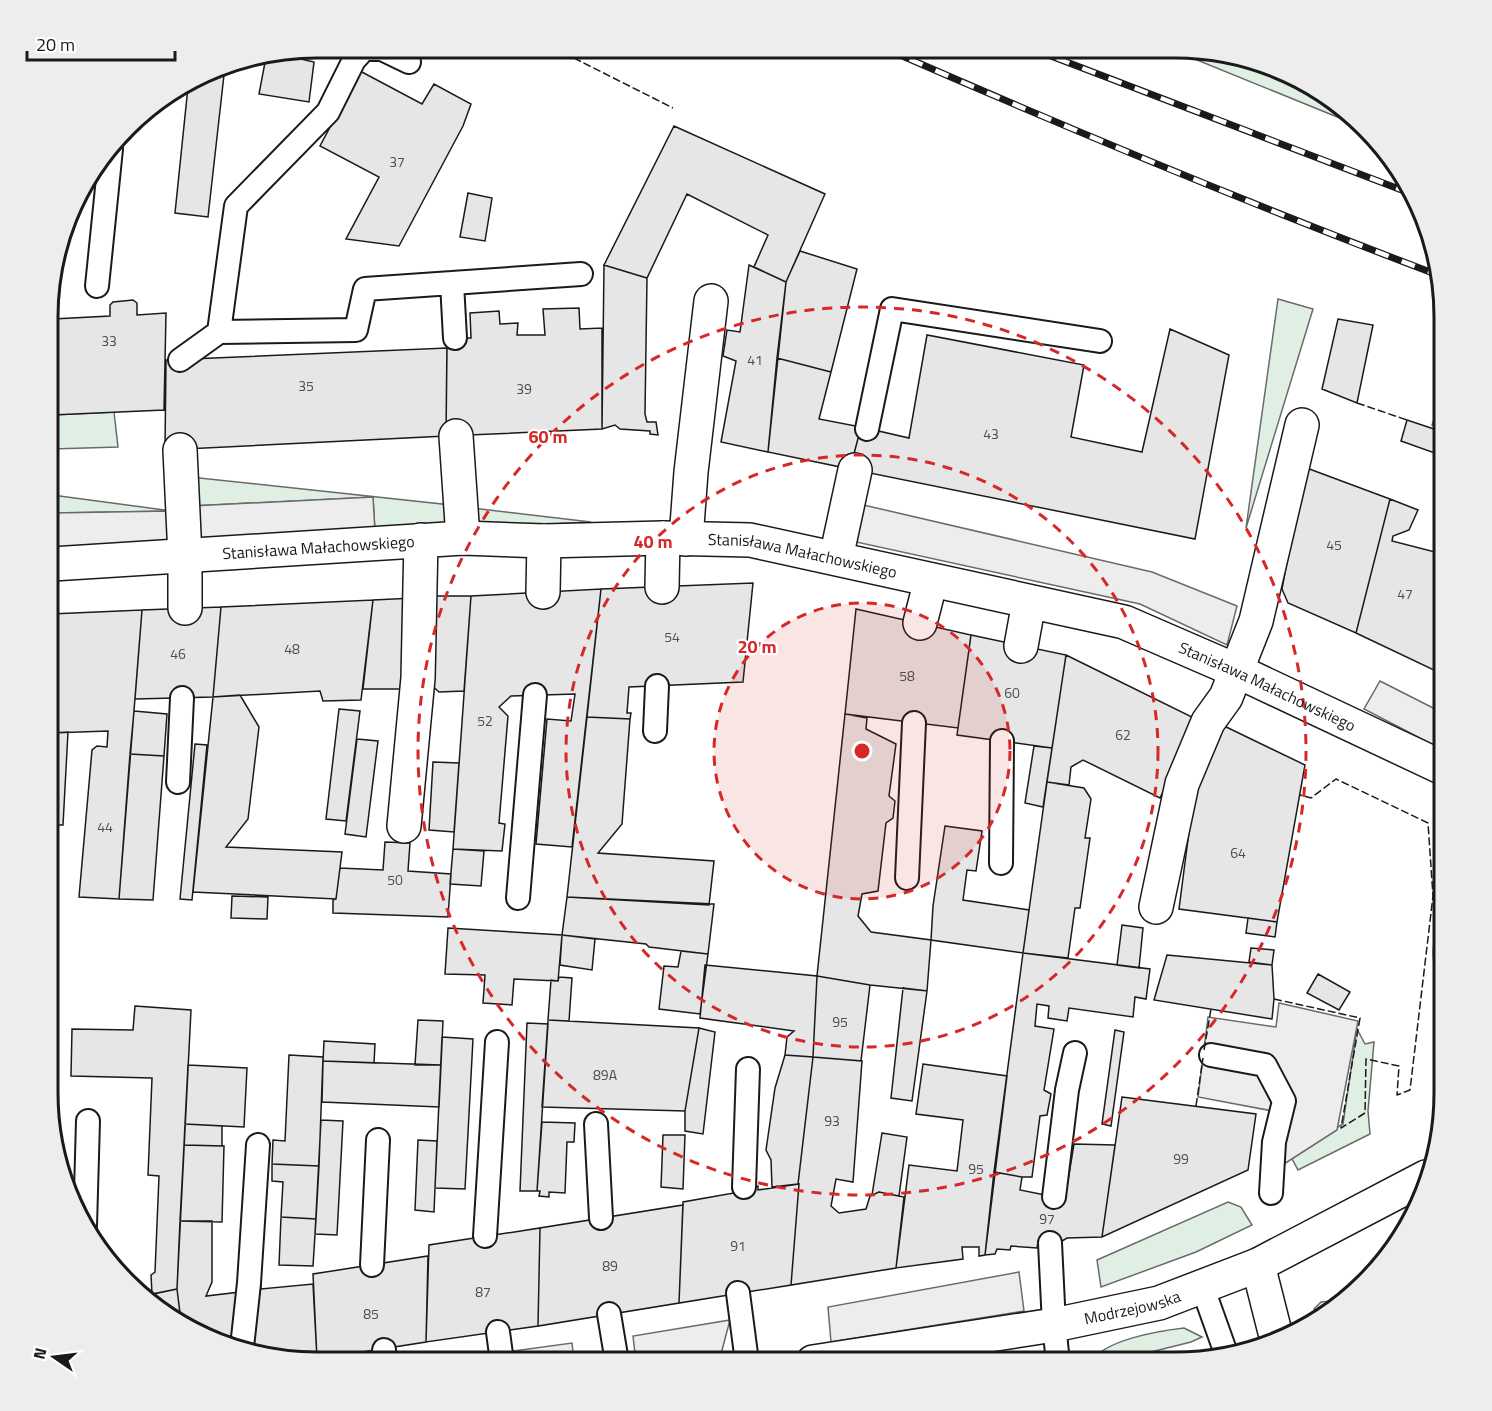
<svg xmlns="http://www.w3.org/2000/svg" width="1492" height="1411" font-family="'Titillium Web',sans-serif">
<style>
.green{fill:#e0efe3;stroke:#6a6a6a;stroke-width:1.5}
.parking{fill:#ededed;stroke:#6a6a6a;stroke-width:1.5}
.building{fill:#e6e6e6;stroke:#1a1a1a;stroke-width:1.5}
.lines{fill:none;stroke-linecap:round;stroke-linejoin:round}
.service-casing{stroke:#1a1a1a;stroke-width:26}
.minor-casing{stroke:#1a1a1a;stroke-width:36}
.service{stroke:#fff;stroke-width:22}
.minor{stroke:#fff;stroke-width:33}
.rail-casing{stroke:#1a1a1a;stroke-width:7}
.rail{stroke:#fff;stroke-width:4.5;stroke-dasharray:14;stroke-linecap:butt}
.fence{stroke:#1a1a1a;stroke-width:1.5;stroke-dasharray:8 3;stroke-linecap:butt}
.ring{fill:none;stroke:#d62828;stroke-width:3;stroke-dasharray:10 8}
.labels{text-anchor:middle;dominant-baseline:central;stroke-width:4.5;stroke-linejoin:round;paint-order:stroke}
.number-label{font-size:14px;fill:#4d4d4d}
.street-label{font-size:16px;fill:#1a1a1a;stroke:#fff}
.rim{fill:none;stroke:#1a1a1a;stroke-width:3}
.centre{fill:#d62828;stroke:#fff;stroke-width:3}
.ring-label{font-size:18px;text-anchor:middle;font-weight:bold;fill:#d62828;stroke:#fff;stroke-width:4.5;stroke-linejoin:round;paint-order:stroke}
</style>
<rect width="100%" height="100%" fill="#fff"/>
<path class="green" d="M1170,49H1193L1294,76L1352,123Z
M1278,299L1313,309L1246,528Z
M1443,394V430L1432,425Z
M114,412L118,447L52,449V415Z
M190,477L451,505L452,528L375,532L373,497L191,506Z
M52,495L172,511L52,513Z
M472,508L591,522L473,528Z
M1357,1029L1365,1044L1374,1042L1368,1111L1370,1134L1298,1170L1290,1155L1343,1124Z
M1228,1202L1241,1207L1252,1225L1196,1252L1101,1287L1097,1260Z
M1330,1301L1333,1310L1316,1319L1314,1309L1321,1302Z
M1184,1328L1202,1337L1191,1342L1111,1362H1091C1104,1340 1158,1331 1184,1328Z"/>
<path class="parking" d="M373,497L375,532L193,541L191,506Z
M855,503L1152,572L1237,606L1227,645L1140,604L847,540Z
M172,511L171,545L52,548V513Z
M1380,681L1443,713V750L1364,709Z
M1443,843V1069L1440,1062L1433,952Z
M1279,1003L1358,1021L1337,1130L1270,1173L1278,1112L1198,1097L1208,1017L1276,1027Z
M1019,1272L1024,1311L831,1342L828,1307Z
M730,1320L721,1354L665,1362H636L633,1336Z
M572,1343L574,1362H433Z"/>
<path class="building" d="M279,54L314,62L309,102L259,94L266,57Z
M225,66L208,217L175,213L188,87Z
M360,71L422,104L434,84L471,104L463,126L399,246L346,239L379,177L320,146Z
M674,126L825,194L786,282L754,267L768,235L687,194L647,278L604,265Z
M468,193L492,198L485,241L460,237Z
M63,238L67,244L65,259L56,263L53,280V265Z
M800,251L857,269L831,372L777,358L786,282Z
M604,265L647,278L645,414L647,422H656L658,435L650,434V431L620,429L615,425L602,429Z
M749,265L786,282L768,452L721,442L736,361L723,356L727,330L740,332Z
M133,300L137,303V315L166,313L164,410L52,415L53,319L110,316V305L113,302Z
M579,308L580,329L602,328V429L446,436L447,338H471L470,313L499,311L500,324L518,323L517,335H545L543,309Z
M1338,319L1373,325L1357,403L1322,389Z
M1170,329L1229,355L1195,539L850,469L861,427L909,438L927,335L1084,365L1071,437L1142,452Z
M447,348L446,436L165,450L166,360Z
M777,358L831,372L819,419L861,427L850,469L768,452Z
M1407,420L1443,432V456L1401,441Z
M1304,467L1390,499L1356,633L1288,603L1282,589Z
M1390,499L1418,510L1409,530L1393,536L1392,541L1443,554V652L1438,672L1356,633Z
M753,583L743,682L629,687L627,713H631L630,719L587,717L601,589Z
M601,589L572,847L536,844L547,719L571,721L575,694L511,696L499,707L508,716L499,823L505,824L502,851L453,849L471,596Z
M435,596H471L464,691L439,692L429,683Z
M414,598L402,689H363L373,600Z
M373,600L361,700L323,701L320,691L213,697L221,607Z
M221,607L213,697L135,699L142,610Z
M856,609L971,635L958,728L845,714Z
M142,610L119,899L79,897L92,750L97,746L107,747L108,731L51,733V614Z
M971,635L1066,655L1052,748L957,735Z
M1443,652V673L1438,672Z
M1066,655L1198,720L1160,798L1083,760L1071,767L1069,785L1047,782Z
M240,695L259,727L248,819L226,847L342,852L336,899L193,892L213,697Z
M339,709L360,711L346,821L326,819Z
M134,711L167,714L164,756L130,754Z
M845,714L867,718L866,729L896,744L889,796L895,801L893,818L886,823L878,891L862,894L858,916L871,932L931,940L927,991L870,985L817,976Z
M587,717L630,719L622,824L598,853L714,861L709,905L567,897Z
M1220,724L1305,765L1277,922L1179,909L1199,754Z
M68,732L63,825H50L51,733Z
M357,739L378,741L366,837L345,834Z
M195,744L207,745L192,900L180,899Z
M1034,746L1052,748L1043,807L1025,803Z
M130,754L164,756L153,900L119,899Z
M433,762L459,763L454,832L429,830Z
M1047,782L1084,788L1091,799L1085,838H1090L1080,908H1075L1068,958L1023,953Z
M945,826L982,831L976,871L967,870L963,900L1029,910L1023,953L931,940L933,906Z
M385,842L410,843L408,871L451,874L448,917L333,913V900L336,899L340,868L383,870Z
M453,849L484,851L481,886L450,884Z
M232,896L268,897L267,919L231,918Z
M567,897L714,904L708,954L649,947L646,944L562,935Z
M1248,918L1277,922L1275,937L1246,933Z
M1122,925L1143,928L1139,968L1117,965Z
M448,928L562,935L558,981L514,979L512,1005L483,1003L485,975L445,974Z
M562,935L595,939L592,970L560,965Z
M1251,948L1274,950L1272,965L1249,962Z
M681,951L708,954L700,1014L659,1009L664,966L678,967Z
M1023,953L1150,969L1146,999L1135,997L1133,1017L1069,1008L1067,1021L1048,1018L1049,1006L1037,1004L1035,1026L1054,1029L1044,1090L1051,1094L1047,1115L1040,1116L1032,1177H1022L994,1172Z
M1167,955L1272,965L1274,999L1272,1019L1154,1000Z
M705,965L817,976L813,1057L785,1055L787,1037L794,1031L700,1018Z
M1318,974L1350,992L1339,1010L1307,993Z
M817,976L870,985L861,1061L813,1057Z
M559,977L572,978L569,1021L548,1020L551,980L558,981Z
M903,988L927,991L912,1101L891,1098Z
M135,1006L191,1010L177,1289L152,1294L151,1275L155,1272L159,1176L148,1175L152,1078L71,1076L72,1029L133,1030Z
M418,1020L443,1021L441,1065H415Z
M548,1020L699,1028L685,1111L542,1107Z
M527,1023L548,1024L537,1191H520Z
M699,1028L715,1032L703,1134L685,1131V1111Z
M1115,1030L1124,1032L1111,1126L1102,1124Z
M442,1037L473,1039L465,1189L435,1188Z
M324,1041L375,1044L374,1063L323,1061Z
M289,1055L323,1057L319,1166L272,1164L273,1140L285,1141Z
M785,1055L813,1057L798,1184L772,1187L771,1160L766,1150L775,1088Z
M813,1057L862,1061L853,1182L836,1179L831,1206L839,1213L866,1209L870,1196L879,1192L904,1197L896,1268L791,1285L799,1184H798Z
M323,1061L441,1065L439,1107L322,1102Z
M923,1064L1007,1076L985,1255L979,1256V1247H962L963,1259L896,1268L909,1165L957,1171L963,1120L916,1114Z
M188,1065L247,1068L244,1127L185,1124Z
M1122,1097L1256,1114L1248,1170L1102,1237Z
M321,1120L343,1121L337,1235L315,1234Z
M542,1122L575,1123L574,1142H567L565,1193L549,1192V1197L539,1196L540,1191H537Z
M185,1124L222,1126V1146L184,1145Z
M882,1133L907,1137L899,1196L879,1192L872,1195Z
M663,1135H685L683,1189L661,1187Z
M418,1140L437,1141L434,1212L415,1210Z
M1074,1144L1115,1145L1102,1237L1067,1238L1059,1243L1038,1242L1037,1248L1011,1246L1010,1250L997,1249L995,1254L985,1255L994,1172L1022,1177L1020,1190L1065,1199Z
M184,1145L224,1146L222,1222L180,1221Z
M272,1164L319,1166L316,1219L281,1217L283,1182L272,1181Z
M799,1184L791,1285L679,1303L683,1202L734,1193L732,1189L758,1186V1190Z
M683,1205L679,1303L538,1326L540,1228Z
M281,1217L316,1219L313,1266L279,1265Z
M180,1221H212V1282L206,1296L240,1292L260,1281L261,1289L313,1284L317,1359L299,1362L198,1335L181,1321L177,1289Z
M540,1228L538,1326L426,1342L429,1245Z
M428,1256L426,1342L317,1359L313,1274Z
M1356,1287L1339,1307L1335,1309L1332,1300Z
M177,1289L181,1321L149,1295Z"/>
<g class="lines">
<defs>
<path id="service" d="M97,286L111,149
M219,332L356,330L365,289L452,283
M455,338L452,283L581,274
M180,360L219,332L236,206L328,112L354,60L364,49H382L409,62
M867,429L892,309L1100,341
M655,731L657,686
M178,782L182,698
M1001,863L1002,741
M907,878L914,723
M518,898L535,695
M1211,1055L1265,1065L1284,1101L1274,1142L1271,1193
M596,1124L601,1218
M744,1187L748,1069
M1054,1197L1067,1090L1075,1053
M85,1226L88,1121
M485,1236L497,1042
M1050,1243L1054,1325L1058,1362
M372,1265L378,1140
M1202,1286L1227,1356
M738,1293L747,1362
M609,1314L617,1362
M498,1332L502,1362
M242,1347L249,1283L258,1145
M384,1350L385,1362"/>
<g id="minor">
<path d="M456,436L463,538"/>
<path d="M180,450L185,556V608"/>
<path d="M686,539L691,472L711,301"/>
<path d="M836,558L855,470"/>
<path id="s1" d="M52,564L463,538L544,541L663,538L750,540L1124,622L1237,671L1443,768"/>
<path d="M662,587L663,538"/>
<path d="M543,592L544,541"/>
<path d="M920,623L931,580"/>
<path d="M1021,646L1029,602"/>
<path d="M404,826L418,678L421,540"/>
<path d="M1156,907L1182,784L1208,722L1226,697L1256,621L1302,425"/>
<path d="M1258,1265L1277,1340"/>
<path id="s2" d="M813,1362L1054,1325L1159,1303L1258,1265L1426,1177"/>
</g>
</defs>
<use href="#service" class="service-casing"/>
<use href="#minor" class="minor-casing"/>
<use href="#service" class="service"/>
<use href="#minor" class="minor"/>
<defs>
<path id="rail" d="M884,48C1067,128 1250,204 1438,275
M1030,48L1412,194"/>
</defs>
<use href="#rail" class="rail-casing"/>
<use href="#rail" class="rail"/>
<path class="fence" d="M554,48L673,108
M1357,403L1407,420
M1274,999L1360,1018L1341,1128L1365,1113L1366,1059L1399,1066L1397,1095L1410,1090L1433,896L1428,823L1336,779L1311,798L1300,795
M1204,1050L1211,1009
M1196,1106L1203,1058
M1240,1353L1242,1352"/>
</g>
<circle cx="862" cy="751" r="148" fill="#d62828" fill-opacity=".12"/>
<g class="ring">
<circle cx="862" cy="751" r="148"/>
<circle cx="862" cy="751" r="296"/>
<circle cx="862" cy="751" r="444"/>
</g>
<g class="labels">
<g class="number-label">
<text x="397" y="161">37</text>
<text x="109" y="340">33</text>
<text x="755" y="359">41</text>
<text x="306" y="385">35</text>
<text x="524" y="388">39</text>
<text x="991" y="433">43</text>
<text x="1334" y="544">45</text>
<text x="1405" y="593">47</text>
<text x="672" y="636">54</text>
<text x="292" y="648">48</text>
<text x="178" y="653">46</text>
<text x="907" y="675">58</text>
<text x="1012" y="692">60</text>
<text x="485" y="720">52</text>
<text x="1123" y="734">62</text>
<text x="105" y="826">44</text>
<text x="1238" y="852">64</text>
<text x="395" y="879">50</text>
<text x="840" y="1021">95</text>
<text x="605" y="1074">89A</text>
<text x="832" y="1120">93</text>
<text x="1181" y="1158">99</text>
<text x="976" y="1168">95</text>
<text x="1047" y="1218">97</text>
<text x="738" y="1245">91</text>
<text x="610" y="1265">89</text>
<text x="483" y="1291">87</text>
<text x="371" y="1313">85</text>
</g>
<g class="street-label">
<text stroke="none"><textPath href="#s1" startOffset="267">Stanisława Małachowskiego</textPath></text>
<text stroke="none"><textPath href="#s1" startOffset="753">Stanisława Małachowskiego</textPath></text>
<text stroke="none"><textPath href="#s1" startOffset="1239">Stanisława Małachowskiego</textPath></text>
<text stroke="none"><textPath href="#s2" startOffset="324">Modrzejowska</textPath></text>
</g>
</g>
<path d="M0 0H1492V1411H0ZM317 58H1175A259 259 0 0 1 1434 317V1093A259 259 0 0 1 1175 1352H317A259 259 0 0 1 58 1093V317A259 259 0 0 1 317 58Z" fill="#ededed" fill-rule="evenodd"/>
<path class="rim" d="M317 58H1175A259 259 0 0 1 1434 317V1093A259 259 0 0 1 1175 1352H317A259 259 0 0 1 58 1093V317A259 259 0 0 1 317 58Z"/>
<circle cx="862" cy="751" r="9" class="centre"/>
<g class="ring-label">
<text x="548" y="443">60 m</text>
<text x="653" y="548">40 m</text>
<text x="757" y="653">20 m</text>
</g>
<g transform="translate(54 1357) rotate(284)" stroke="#ffffff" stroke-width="4.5" paint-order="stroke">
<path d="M0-4.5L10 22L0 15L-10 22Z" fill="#1a1a1a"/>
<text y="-9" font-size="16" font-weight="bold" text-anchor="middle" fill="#1a1a1a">N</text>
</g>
<path d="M27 51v9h148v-9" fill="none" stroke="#1a1a1a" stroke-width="3"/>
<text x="36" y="51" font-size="18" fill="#1a1a1a" stroke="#ffffff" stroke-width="4.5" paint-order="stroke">20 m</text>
</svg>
